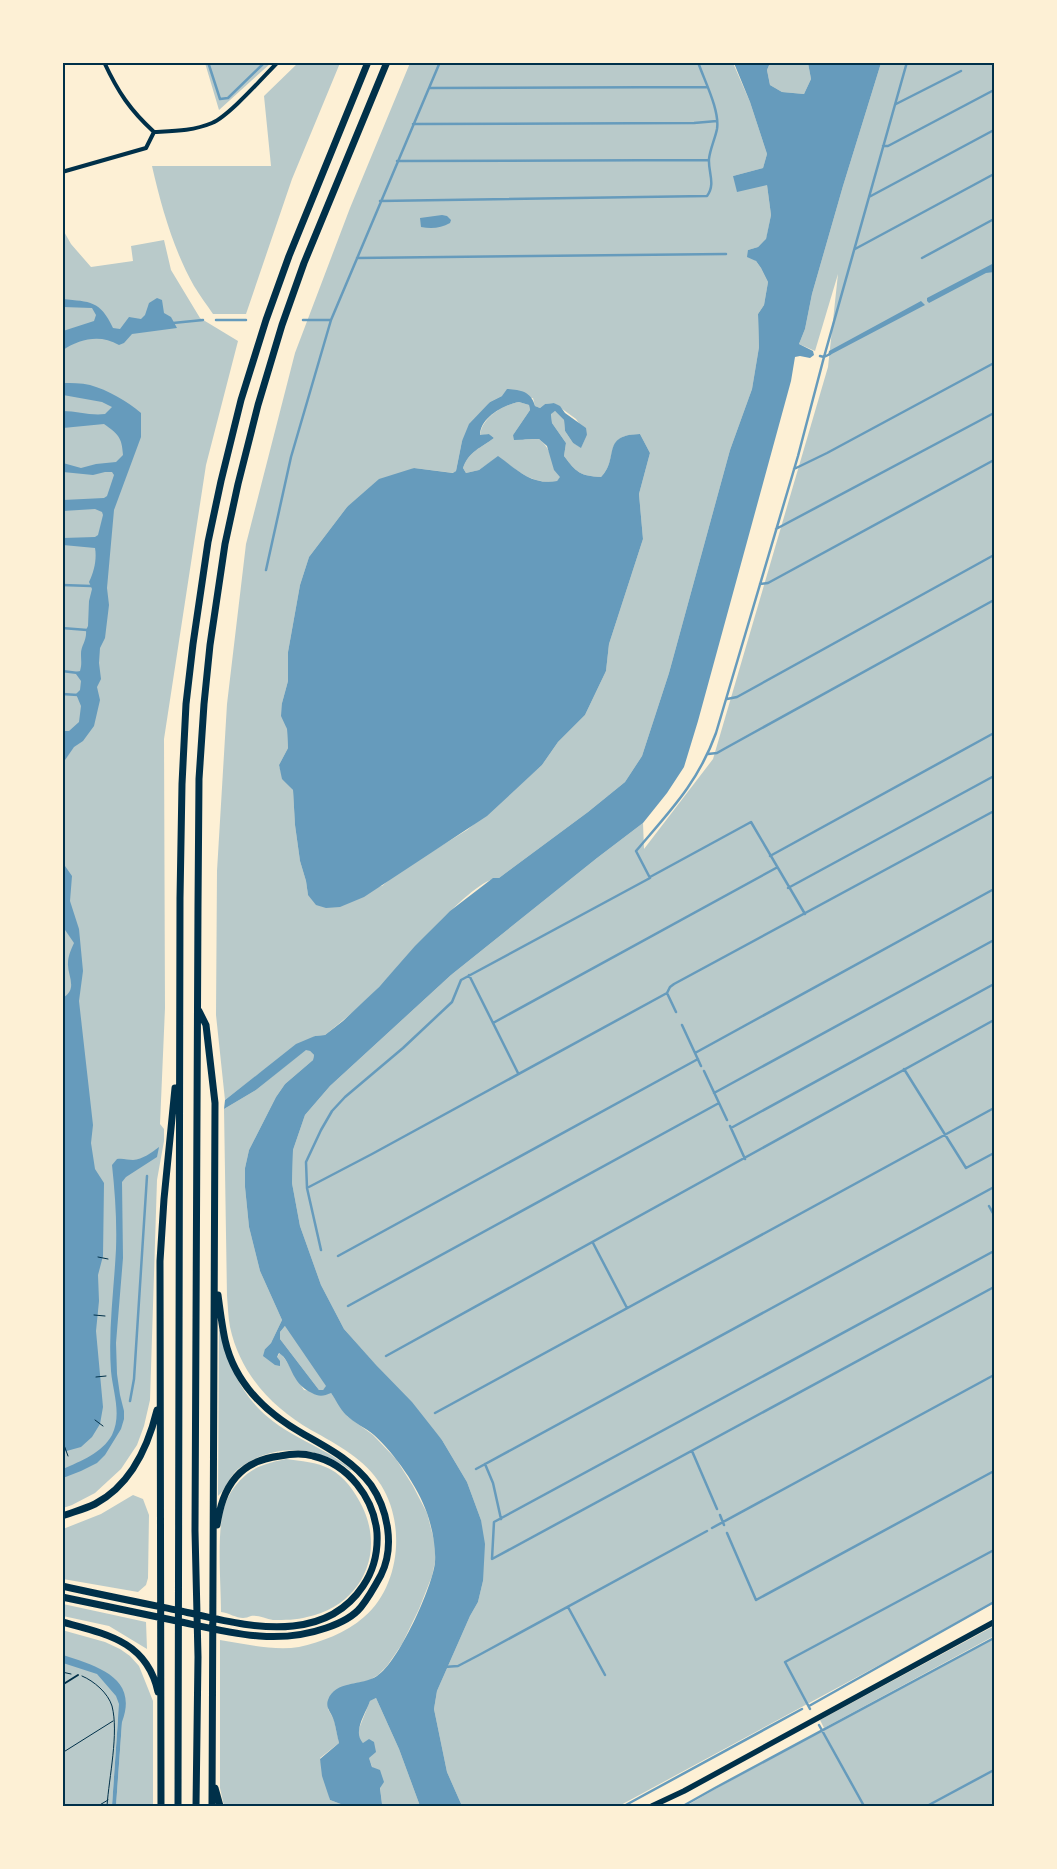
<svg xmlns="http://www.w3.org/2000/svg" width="1057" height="1869" font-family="'DM Sans',sans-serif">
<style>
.green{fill:#b9caca;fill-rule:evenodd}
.water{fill:#669bbc;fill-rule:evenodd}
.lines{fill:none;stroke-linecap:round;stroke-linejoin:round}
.stream{stroke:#669bbc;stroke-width:2.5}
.path{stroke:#003049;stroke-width:1}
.service{stroke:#003049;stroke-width:2}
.minor{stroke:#003049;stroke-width:4}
.secondary{stroke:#003049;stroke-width:5.5}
.motorway{stroke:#003049;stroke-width:7}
.neatline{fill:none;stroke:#003049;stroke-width:2}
</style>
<rect width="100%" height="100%" fill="#fdf0d5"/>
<path class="green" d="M299,62L340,63L292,179L246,314H213C207,305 200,296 194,286C174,251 161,206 152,166H271L264,96Z
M205,63V62L271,63L219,110Z
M410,63H733L750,102L767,154L763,168L733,176L767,185L771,215L766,240L758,247L748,250L761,268L768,282L764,305L758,314L759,347L752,389L730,450L669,673L642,756L625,782L588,812L499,878C473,877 400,966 379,987C363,1004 344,1020 325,1035L315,1036L257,1075L225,1100L216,1015L217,871L227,704L246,544L295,353L350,208ZM502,396L533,398L535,406L540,408L545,404L554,403L576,419L587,435L581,447L573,443L565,431L564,420L555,411L551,413L552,423L566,443L564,456C576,472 580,476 601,477C620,458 601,435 640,434L650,453L639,494L643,539L609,644L606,671L585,715L558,742L542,765L502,801L467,830L397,873L382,886L308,895L306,881L300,861L295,825L293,790L283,779L279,765L288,748L287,729L282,703L288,681V652L300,585L309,557L347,507L414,468L454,473L456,471L462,441L490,402Z
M770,63H808L811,79L804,94L782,92L770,85L767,70Z
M881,63H994V1603L619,1806H462L447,1772L434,1709L437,1691L470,1616L478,1602L483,1581L481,1520L467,1482L442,1440L344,1329L321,1285L300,1226L292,1183L293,1150L305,1115L330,1086L451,975L597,858L643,823L644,849L713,759L828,367L838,274L815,351L799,344L805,329L812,294L843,186Z
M62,228L71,244L91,267L133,261L131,246L164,240L171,270L200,318L238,341L206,465L164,739L165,1008L160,1124L164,1129V1141L157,1180L150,1400L144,1426L137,1445L121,1469L95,1493L72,1505L63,1508Z
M519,402L529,405L530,410L513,435L525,440L539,439C554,451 549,463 561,477L557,481C531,485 519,471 498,457L479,470L466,473L463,468C469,451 481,448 494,438L489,434L480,436C481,418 502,405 519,402Z
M306,1049L310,1051L314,1055L313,1060L285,1084L276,1097L249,1150L245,1168V1187L249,1227L260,1271L282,1320L271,1343L265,1349L277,1357L280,1353C285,1357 299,1382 304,1390L331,1393L347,1416L373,1435L396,1459L413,1486L427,1513L435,1544V1562L432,1576L419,1609L402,1644L387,1666L378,1675L368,1681L347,1685L328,1709L334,1720L339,1743L320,1758L330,1800L346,1806H224L220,1788V1640C245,1644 274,1651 299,1647C321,1642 346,1633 364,1617C400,1586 406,1525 381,1485C365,1459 338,1445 311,1430C271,1407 240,1373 230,1327C228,1317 228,1306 227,1296L224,1109L256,1090Z
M286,1325L327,1386L323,1390H319L280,1339V1332Z
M219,1330H220C231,1376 248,1408 289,1432C311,1445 333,1454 352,1470H350C317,1445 272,1443 238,1469C229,1477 225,1490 218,1496Z
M286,1459C301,1461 317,1462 330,1469C345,1477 355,1492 362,1506C386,1555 360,1606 307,1617C297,1620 284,1620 273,1620C266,1619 258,1615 251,1616C248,1617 246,1618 243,1618C236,1618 229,1613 221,1612C221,1583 216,1530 225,1505C229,1493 237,1482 247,1474C258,1465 273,1462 286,1459Z
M133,1495L143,1499L149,1515L148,1578L146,1585L138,1592L63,1579V1529L101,1514Z
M63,1604L146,1622L147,1649L109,1626L63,1616Z
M994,1626V1636L824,1728L820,1720Z
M62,1630L105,1642L120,1649L130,1656L139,1666L153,1701V1806H116L122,1722L118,1719L112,1806H63Z
M994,1638V1806H686L717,1788Z
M376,1698L399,1749L420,1806H386L382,1804L380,1787L363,1743L359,1739L358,1731L370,1701Z"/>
<path class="water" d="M734,63H770L767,70L770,85L782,92L804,94L811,79L808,63H881L843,186L812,294L805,329L799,344L813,351L814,355L810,358L800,356L795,357L791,381L698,721L684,767L667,793L643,823L597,858L451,975L330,1086L305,1115L293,1150L292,1183L300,1226L321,1285L344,1329L377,1366L412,1402L442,1440L467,1482L481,1520L485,1544L483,1581L478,1602L470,1616L437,1691L434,1709L447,1772L462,1806H420L399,1749L376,1698L370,1701C366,1713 352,1732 363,1743L369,1739L374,1742L376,1752L369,1758L372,1767L380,1770L384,1782L380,1788L382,1804L386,1806H346L330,1800L322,1776L320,1759L339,1743C337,1736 336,1728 334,1721C332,1713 325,1708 328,1700C335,1680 362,1686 377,1676C398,1663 433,1586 435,1562C436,1546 432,1528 427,1513C418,1487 395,1454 374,1435C366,1428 354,1423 346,1415C340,1409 336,1400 331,1393C324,1396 319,1397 312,1393C290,1383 292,1361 279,1353L277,1357L280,1361V1366L275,1365L263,1356L265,1349L271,1343L282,1320L260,1271L249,1227L245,1187V1168L249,1150L276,1097L285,1084L313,1060L314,1055L310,1051L306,1050L256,1090L224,1109L225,1100L296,1044L315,1036L325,1035L343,1021L379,987L415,946L450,911L493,878H499L588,812L625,782L642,756L669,673L730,450L752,389L759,347L758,314L764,305L768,282L761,268L756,261L747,257L748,250L758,247L766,239L771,215L767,185L737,192L733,176L763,168L767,154L750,102ZM285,1326L326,1386L323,1390H319L280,1339V1332Z
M442,215L447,216L451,220L450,223C441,228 432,229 421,227L420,218Z
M994,263V272L986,273L929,303L927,301V298Z
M157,298L162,300L164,313L171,317L177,328L132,334L124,343L119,345C100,334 80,339 63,350V331L94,321L96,315L92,308L63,307V299C90,302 100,300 113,328L120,329L129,317L141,319L145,315L149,303Z
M921,301L925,305L828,356L829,351Z
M63,383C71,383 81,383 90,385C108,390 127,401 141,413V437L114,510L107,588L109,605L105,638L100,648L99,663L101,679L97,687L100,700L94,726L83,741L74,747L63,763V731H69L79,722L81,706L76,694L80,690L81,681L76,674V672L80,671C82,664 81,661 81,654C81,645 87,641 86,630L88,626L89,601L92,589L89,582C94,572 97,559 95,548L63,545V538L95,537L98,535L103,515L102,512L95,509L63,511V500L104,498L107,496L114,475L112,472H105L93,475L63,472V463L81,468L96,464L116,462L123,455C122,437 118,434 104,424L63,428V411C77,411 91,416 105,414L112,407L102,402L63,395Z
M507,389C520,390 531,391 535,406L540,408L545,404L554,403L560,406L565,413L586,428L587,435L581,448L573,443L565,431L564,420L555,411L551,414L552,423L566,443L564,456C576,472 580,476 601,477C620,458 600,435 640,434L650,453L639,494L643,539L609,644L606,671L585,715L558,742L542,765L487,816L364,897L340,907L326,908L316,905L308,895L306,881L300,861L295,825L293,790L282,779L279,765L288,748L287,729L281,716L282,703L288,681V652L300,585L309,557L347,507L379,479L414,468L453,473L456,471L462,441L469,424L490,402L502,396ZM519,402L529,405L530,410L513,435L514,440L539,439L547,446L554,470L560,477L557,481C531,485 519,471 498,456L479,470L466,473L463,468C469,451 481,448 494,438L489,434L480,435C480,418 503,405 519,402Z
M62,866H65L72,876L70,901L79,929L83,971L79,1001L93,1125L91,1143L95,1169L104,1183L103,1256L98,1275L99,1301L96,1331L103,1407L100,1424L92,1437L81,1447L63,1452L62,996L64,997C78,988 67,975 68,963C68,956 71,950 74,943L63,927Z
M159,1147L157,1157L126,1177L122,1182L123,1258L116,1343L117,1374L120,1395L124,1411V1419L121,1429L105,1455L97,1463L81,1471L63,1478V1469C81,1461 102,1453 112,1435C122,1414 113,1393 111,1371C108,1330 114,1290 116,1249C117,1221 115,1193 112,1165L117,1159C123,1158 128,1160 133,1160C143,1159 151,1153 159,1147Z
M63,1655C96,1666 139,1677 122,1722L116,1806H112L119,1704L116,1696L97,1674L63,1663Z"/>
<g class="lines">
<path class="stream" d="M208,62L220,99L228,98L265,62
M429,88L707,87
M896,104L961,71
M413,124L694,123L717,121
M883,146H888L994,90
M397,161L708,160
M869,197L994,130
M380,201L707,196C716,184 708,172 709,159C710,149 715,139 717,129C720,110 704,80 698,62
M855,249L994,174
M357,258L726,254
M922,258L994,219
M216,320H246
M303,320H331L440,62
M173,323L203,320
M820,356L824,357L830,354
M794,469L827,453L994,363
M776,529L994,413
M266,570L291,457L331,320
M760,584L768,583L994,460
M62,585L91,586
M62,628L87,630
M62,671L78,673
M62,694L78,695
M727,699L737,697L994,555
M708,754L717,753L724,749L994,600
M770,856L994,733
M650,877L751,822L805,914
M788,888L994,776
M469,975L518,1073
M667,993L676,1012
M493,1023L776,868
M682,1025L701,1066
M695,1053L994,889
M904,1069L966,1168L994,1153
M704,1071L727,1120
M714,1093L994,940
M730,1126L745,1159
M731,1128L994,984
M307,1188L372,1154L667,993L670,987L674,984L994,811
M989,1206L994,1215
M593,1243L627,1308
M321,1250L307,1188L306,1162L321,1130L332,1111L345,1097L403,1048L452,1002L461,980L650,878L636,851C669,812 698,783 716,733L798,456L824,357L907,62
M994,1251L494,1522L492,1559L994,1287
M338,1256L698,1059
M348,1306L719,1103
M386,1356L994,1020
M130,1401L134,1379L147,1176
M435,1413L994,1108
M692,1451L717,1509
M485,1464L493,1483L501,1519
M476,1469L994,1187
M720,1515L724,1525
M712,1528L994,1375
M727,1533L756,1600L994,1471
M568,1607L605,1675
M444,1667L458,1666L479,1655L707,1531
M809,1706L994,1602
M810,1709L785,1662L994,1550
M819,1725L864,1806
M624,1806L802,1709
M683,1806L715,1788L994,1638
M927,1806L994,1770"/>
<path class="path" d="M98,1257L108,1259
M94,1315L105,1316
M96,1377L106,1376
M95,1420L103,1426
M64,1445L68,1456
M62,1672L71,1674
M82,1676C94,1681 108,1693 112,1706C119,1733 109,1777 107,1806
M62,1753L113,1721
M98,1806L108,1800"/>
<path class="service" d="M62,1685L78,1675"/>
<path class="minor" d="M104,62C118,92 130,110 154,132C173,131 193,131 212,123C229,116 263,77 278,62
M62,172L146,148L154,132"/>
<path class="secondary" d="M652,1806L684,1791L994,1622"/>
<path class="motorway" d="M199,1011L206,1025L215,1103L212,1806
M62,1516C73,1512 85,1509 95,1504C131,1485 148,1447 157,1410
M62,1586C102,1595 142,1603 181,1611C217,1619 256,1630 293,1626C322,1623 347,1610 363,1586C374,1570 378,1552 377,1533C374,1498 348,1464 313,1456C303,1453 290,1454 280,1456C264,1458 247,1464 236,1477C224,1491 220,1507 217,1525
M62,1597C101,1605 139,1613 177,1621C228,1632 275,1646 326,1628C338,1624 353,1617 361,1607C369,1597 375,1586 381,1575C395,1547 388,1510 371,1485C354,1462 330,1449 305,1435C267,1414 235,1385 225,1340C222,1326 220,1310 218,1295
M62,1622C106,1634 147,1641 158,1692
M215,1788L220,1806
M161,1806L160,1261L164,1199L175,1088
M178,1806L180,898L182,784L186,704L193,644L208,542L221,481L241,400L266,320L289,256L368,62
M196,1806L198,1657L195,1531L198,905L199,779L204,704L210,645L225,544L238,484L258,405L282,325L304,263L387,62"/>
</g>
<rect width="1057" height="1869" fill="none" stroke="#fdf0d5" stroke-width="128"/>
<rect x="64" y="64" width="929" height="1741" class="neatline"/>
</svg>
